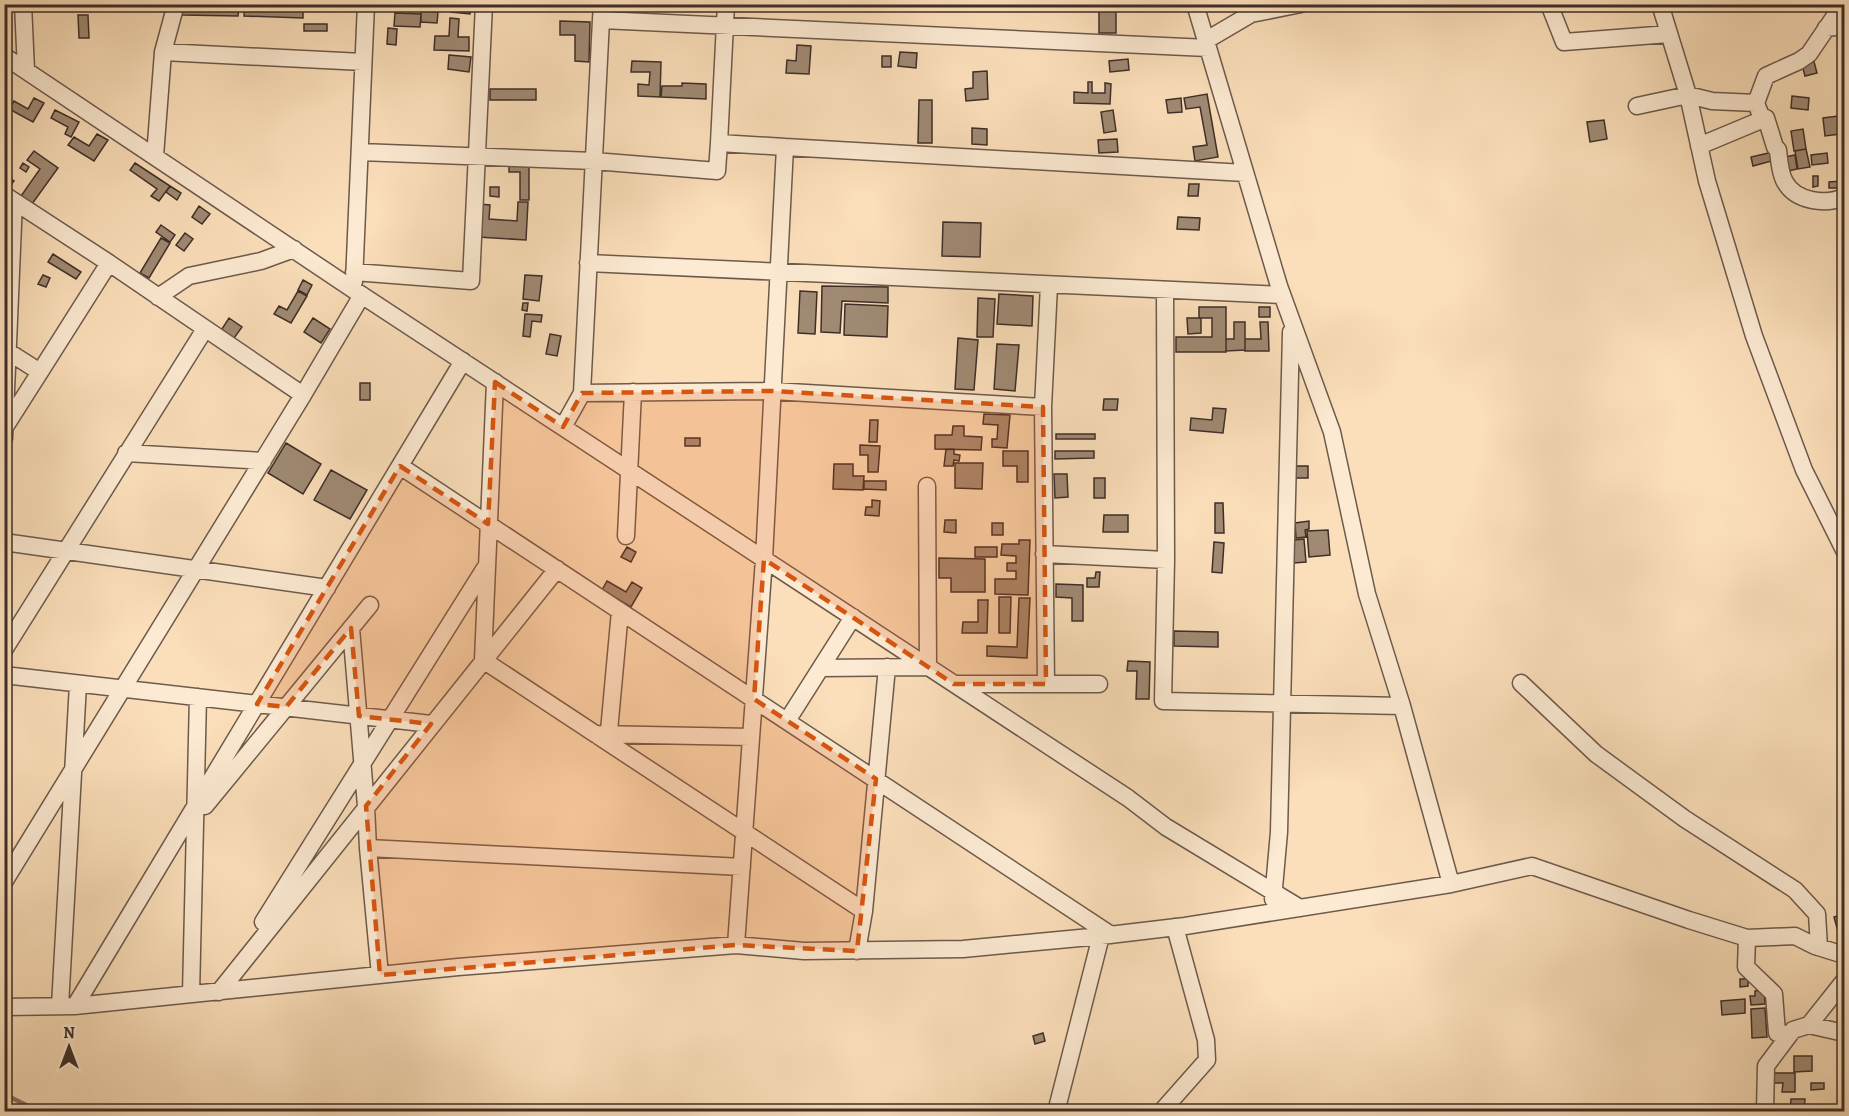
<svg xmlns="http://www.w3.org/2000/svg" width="1849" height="1116" font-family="Alegreya,serif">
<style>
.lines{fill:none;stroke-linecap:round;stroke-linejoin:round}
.stream{stroke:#897462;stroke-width:4.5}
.building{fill:#a08a74;stroke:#3e2e28;stroke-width:1.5}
.street-casing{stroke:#6d5a4c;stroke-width:19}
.street{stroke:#fcead2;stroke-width:16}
.marked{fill:#d7550f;fill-opacity:0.2;stroke:#d7550f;stroke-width:4.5;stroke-dasharray:12 8;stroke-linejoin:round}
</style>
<rect width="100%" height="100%" fill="#fbdfba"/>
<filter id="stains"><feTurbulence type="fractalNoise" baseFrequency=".00333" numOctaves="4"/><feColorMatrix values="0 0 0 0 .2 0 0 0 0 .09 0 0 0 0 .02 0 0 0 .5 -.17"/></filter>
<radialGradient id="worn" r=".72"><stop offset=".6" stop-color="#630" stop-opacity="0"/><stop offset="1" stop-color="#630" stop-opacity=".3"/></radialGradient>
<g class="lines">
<path class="stream" d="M4,1094L40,1112"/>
</g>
<path class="building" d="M182,4H239L238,16L182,15Z
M245,4H303V18L244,16Z
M451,4H471L470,14L451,12Z
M1099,4H1116V33H1099Z
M421,11L438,12L437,23L421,22Z
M395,13L421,14L420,27L394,26Z
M78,15H88L89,38H79Z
M450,18L459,19L458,37H469V51L434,50L435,36H449Z
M560,21L590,22L589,62L575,61V35H560Z
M304,24H327V31H304Z
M388,28L397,29L396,45L387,44Z
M797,45L811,46L809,74L786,73L787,60L796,61Z
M900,52L917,53L916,68L898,66Z
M449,55L471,57L469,72L448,69Z
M882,56H891V67H882Z
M1813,58L1817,73L1805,76L1801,61Z
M1128,59L1129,70L1110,72L1109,61Z
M632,61L661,62L660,97L638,96V84L649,85L650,72H631Z
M987,71L988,99L966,101L965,89L973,88V72Z
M1088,82H1092V93H1105V83L1111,84L1110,104L1074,103V92L1088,93Z
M682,83L706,84V99L661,97L662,86H682Z
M490,89H536V100H490Z
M1207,94L1218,157L1195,161L1193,147L1207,145L1200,107L1186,109L1184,98Z
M1792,96L1809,98L1808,110L1791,108Z
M34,98L44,103L33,122L9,109L14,101L28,109Z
M1181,98L1182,112L1168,113L1166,100Z
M919,100H932V143H918Z
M55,110L79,122L71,137L65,134L68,127L51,118Z
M1113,110L1116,131L1104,133L1101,112Z
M1838,116L1840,134L1825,136L1823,118Z
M1604,120L1607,139L1590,142L1587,122Z
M972,128L987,129V145L972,144Z
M1803,129L1806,149L1794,151L1791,131Z
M97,134L108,140L94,161L68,145L74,137L89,146Z
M1117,139L1118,152L1099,153L1098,140Z
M1806,149L1810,167L1798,169L1795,151Z
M34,151L58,168L32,204L21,196L40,169L27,160Z
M1773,152L1775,160L1753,166L1751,157Z
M1827,153L1828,163L1812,165L1811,155Z
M1795,155L1797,169L1788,171L1785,157Z
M23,163L29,167L26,172L20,168Z
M135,163L170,186L159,201L151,196L157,189L130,170Z
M1840,163H1844V179H1842Z
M529,164V200H520V172H509V165Z
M4,175L14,181L9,187L4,184Z
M1813,176H1818V186L1813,187Z
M1842,181V188H1829V182Z
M1189,184H1199L1198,196H1188Z
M170,186L181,193L177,200L166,192Z
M490,187H499V197L490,196Z
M518,202H528L526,240L478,237L479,204L490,205L489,219L517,221Z
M199,206L210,214L202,224L192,217Z
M1178,217L1200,218L1199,230L1177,229Z
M943,222L981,223L980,257L942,256Z
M161,225L175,235L170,242L156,232Z
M185,233L193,239L184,251L176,245Z
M161,238L170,243L149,278L140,273Z
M53,254L81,272L76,279L48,262Z
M43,275L50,278L46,287L38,284Z
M525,275L542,276L539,301L523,299Z
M303,280L312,285L307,295L298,290Z
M822,286L888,287V303L842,301L840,333L821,332Z
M298,291L307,296L291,323L274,314L279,306L287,310Z
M800,291L817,292L815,334L798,333Z
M999,294L1033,296L1032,326L997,324Z
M978,298L995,299L993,337H977Z
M523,303H528L527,311L522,310Z
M845,304L888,306L887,337L844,335Z
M1199,307H1226V352H1176V337H1212V318H1199Z
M1259,307H1270V317H1259Z
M525,314L542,315L541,322L532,321L530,337L523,336Z
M229,318L242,327L232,341L220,332Z
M313,318L330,329L321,343L304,332Z
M1187,318H1201V333L1188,334Z
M1234,322H1245V350L1226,351V339H1234Z
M1260,322H1268L1269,351H1245V339H1261Z
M550,334L561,336L557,356L546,354Z
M958,338L978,340L974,390L955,389Z
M997,344L1019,345L1015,391L994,389Z
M360,383H370V400H360Z
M1104,399H1118L1117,410H1103Z
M1213,408L1226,409L1223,433L1190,430L1191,418L1212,420Z
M984,414L1010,415L1007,448L992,447V439H997L998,425L983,424Z
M870,420H878L877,442H869Z
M953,426H964V436L982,437L981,450L935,449V435H952Z
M1056,434H1095V439H1056Z
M685,438H700V446H685Z
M286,443L321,464L303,494L268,473Z
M860,445L880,446L878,472H868V455H860Z
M946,449H954V454L960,455L959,461L954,460L953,466H944Z
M1003,451H1028V482H1017V466H1003Z
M1055,451H1094V458L1055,459Z
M955,463H983L982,489L955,488Z
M834,464H853V476H864L863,490L833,489Z
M1294,466H1308V478H1293Z
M331,470L367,490L350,519L314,500Z
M1054,474H1067L1068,497L1055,498Z
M1094,478H1105V498H1094Z
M864,481H886V490L864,489Z
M872,500L880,501L879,516L865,515L866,507H872Z
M1215,503H1223L1224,533H1215Z
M1104,515H1128V532H1103Z
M945,520H956V533L944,532Z
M1309,521V529L1305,530L1306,537L1296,538L1295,523Z
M992,523H1003V535H992Z
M1328,530L1330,555L1309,557L1307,531Z
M1304,539L1306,562L1294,563L1293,540Z
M1019,540H1030L1028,595L995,594V579H1016V571H1007V563H1016V556L1001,555L1002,544H1019Z
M1214,542L1224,543L1222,573L1212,572Z
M627,547L636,552L631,562L621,557Z
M975,547H997V557H975Z
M939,558L985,559V592H951V578H939Z
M1096,572H1100L1099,587H1087V578H1095Z
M607,581L626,592L632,582L642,588L631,607L602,590Z
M1056,584L1083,585V621H1072V598L1056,597Z
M999,597H1011L1010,633H999Z
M1019,598H1030L1027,658L987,656V646L1017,647Z
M978,600H988L987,633H962L963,622H978Z
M1174,631L1218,632V647L1174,646Z
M1128,661L1150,662L1149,699H1136L1137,671H1127Z
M1844,914V926L1837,928L1834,917Z
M1740,979H1748V986L1740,987Z
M1764,990L1765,1004L1751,1005L1750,996H1755V991Z
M1745,999V1013L1722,1015L1721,1001Z
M1765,1008L1767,1037L1752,1038L1751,1009Z
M1043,1033L1045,1041L1035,1044L1033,1036Z
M1794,1056H1812V1071L1794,1072Z
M1771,1073H1795V1092H1782L1783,1083H1771Z
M1811,1083H1824V1089L1811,1090Z
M1791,1099H1805L1804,1112H1790Z"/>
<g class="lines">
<defs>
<path id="street" d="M23,4L26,70
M602,4L601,20L1208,48
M726,4L719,143L785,147
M1195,4L1279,286L1332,432L1367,594L1402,706L1451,884
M1549,4L1564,42L1669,34
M1660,4L1688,95L1707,181L1754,336L1804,470L1844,550
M1826,28L1844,26
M1205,41L1251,14L1301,4
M163,52L363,62
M4,56L354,290L1128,798L1166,827L1300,908
M1756,103L1766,76L1799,61L1809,54L1843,4
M1637,106L1688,95L1712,101L1756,103L1761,116L1766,118L1775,147L1778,150C1779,159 1780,174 1785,182C1796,202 1826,205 1844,197
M1699,146L1766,118
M360,152L594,161L717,171L719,143
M155,156L163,52L176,4
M6,196L109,263
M588,263L1282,295
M354,272L471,281L484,4
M354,282L366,4
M1165,290L1166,560L1163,701L1402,706
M158,297L189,276L261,261L294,249
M4,349L40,372L109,263L303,395L362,295
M495,382L483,660L864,911
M582,393L773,391L1043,407L1049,285
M5,427L40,372
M563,427L582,393L601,20
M4,438L14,201
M126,453L263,461
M400,466L1111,935
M626,536L633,392
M4,542L327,588
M1044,554L1166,560
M351,628L366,806L368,848L380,975
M4,650L205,329
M821,668L928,667L927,486
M4,675L431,724
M1521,683L1596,754L1685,819L1795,890L1817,914L1819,947
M955,684H1046L1043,407
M1046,684H1099
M787,721L853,617
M595,734L751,737
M608,742L620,611
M205,806L370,605
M368,848L742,867
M4,882L303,395
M1273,899L1279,832L1291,332
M263,922L485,568
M1747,938L1746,967L1774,994L1777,1033L1790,1034
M736,945L804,951L963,949L1101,936L1185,926L1451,884L1532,866L1689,920L1747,938L1795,936L1815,946L1844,955
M857,951L864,911L887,667
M219,992L557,569
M191,994L198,697
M60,1006L78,684
M75,1006L463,361
M4,1007L75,1006L458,967L736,945L764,559L785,147L1245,173
M1809,1025L1844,981
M1056,1112L1101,936
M1161,1112L1207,1060L1206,1040L1175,927
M1765,1112L1766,1066L1793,1030L1809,1025L1844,1033"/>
</defs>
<use href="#street" class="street-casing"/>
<use href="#street" class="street"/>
</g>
<path class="marked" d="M495,382L563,427L582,393L773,391L1043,407L1046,684H954L764,559L754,699L876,779L857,951L736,945L380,975L366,806L431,724L359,716L351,628L286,707L257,704L400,466L488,524Z"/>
<rect width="1849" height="1116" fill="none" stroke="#fbdfba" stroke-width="24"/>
<rect x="6" y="6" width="1837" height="1104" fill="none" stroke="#3e2e28" stroke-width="3"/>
<rect x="12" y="12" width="1825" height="1092" fill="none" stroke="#3e2e28" stroke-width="1.5"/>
<g transform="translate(69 1047)" stroke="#fcead2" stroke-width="4.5" paint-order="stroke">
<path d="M0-4.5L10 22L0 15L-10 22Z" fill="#3e2e28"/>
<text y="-9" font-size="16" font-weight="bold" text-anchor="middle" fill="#3e2e28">N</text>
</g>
<rect width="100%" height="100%" filter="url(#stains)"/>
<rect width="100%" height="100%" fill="url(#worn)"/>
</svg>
